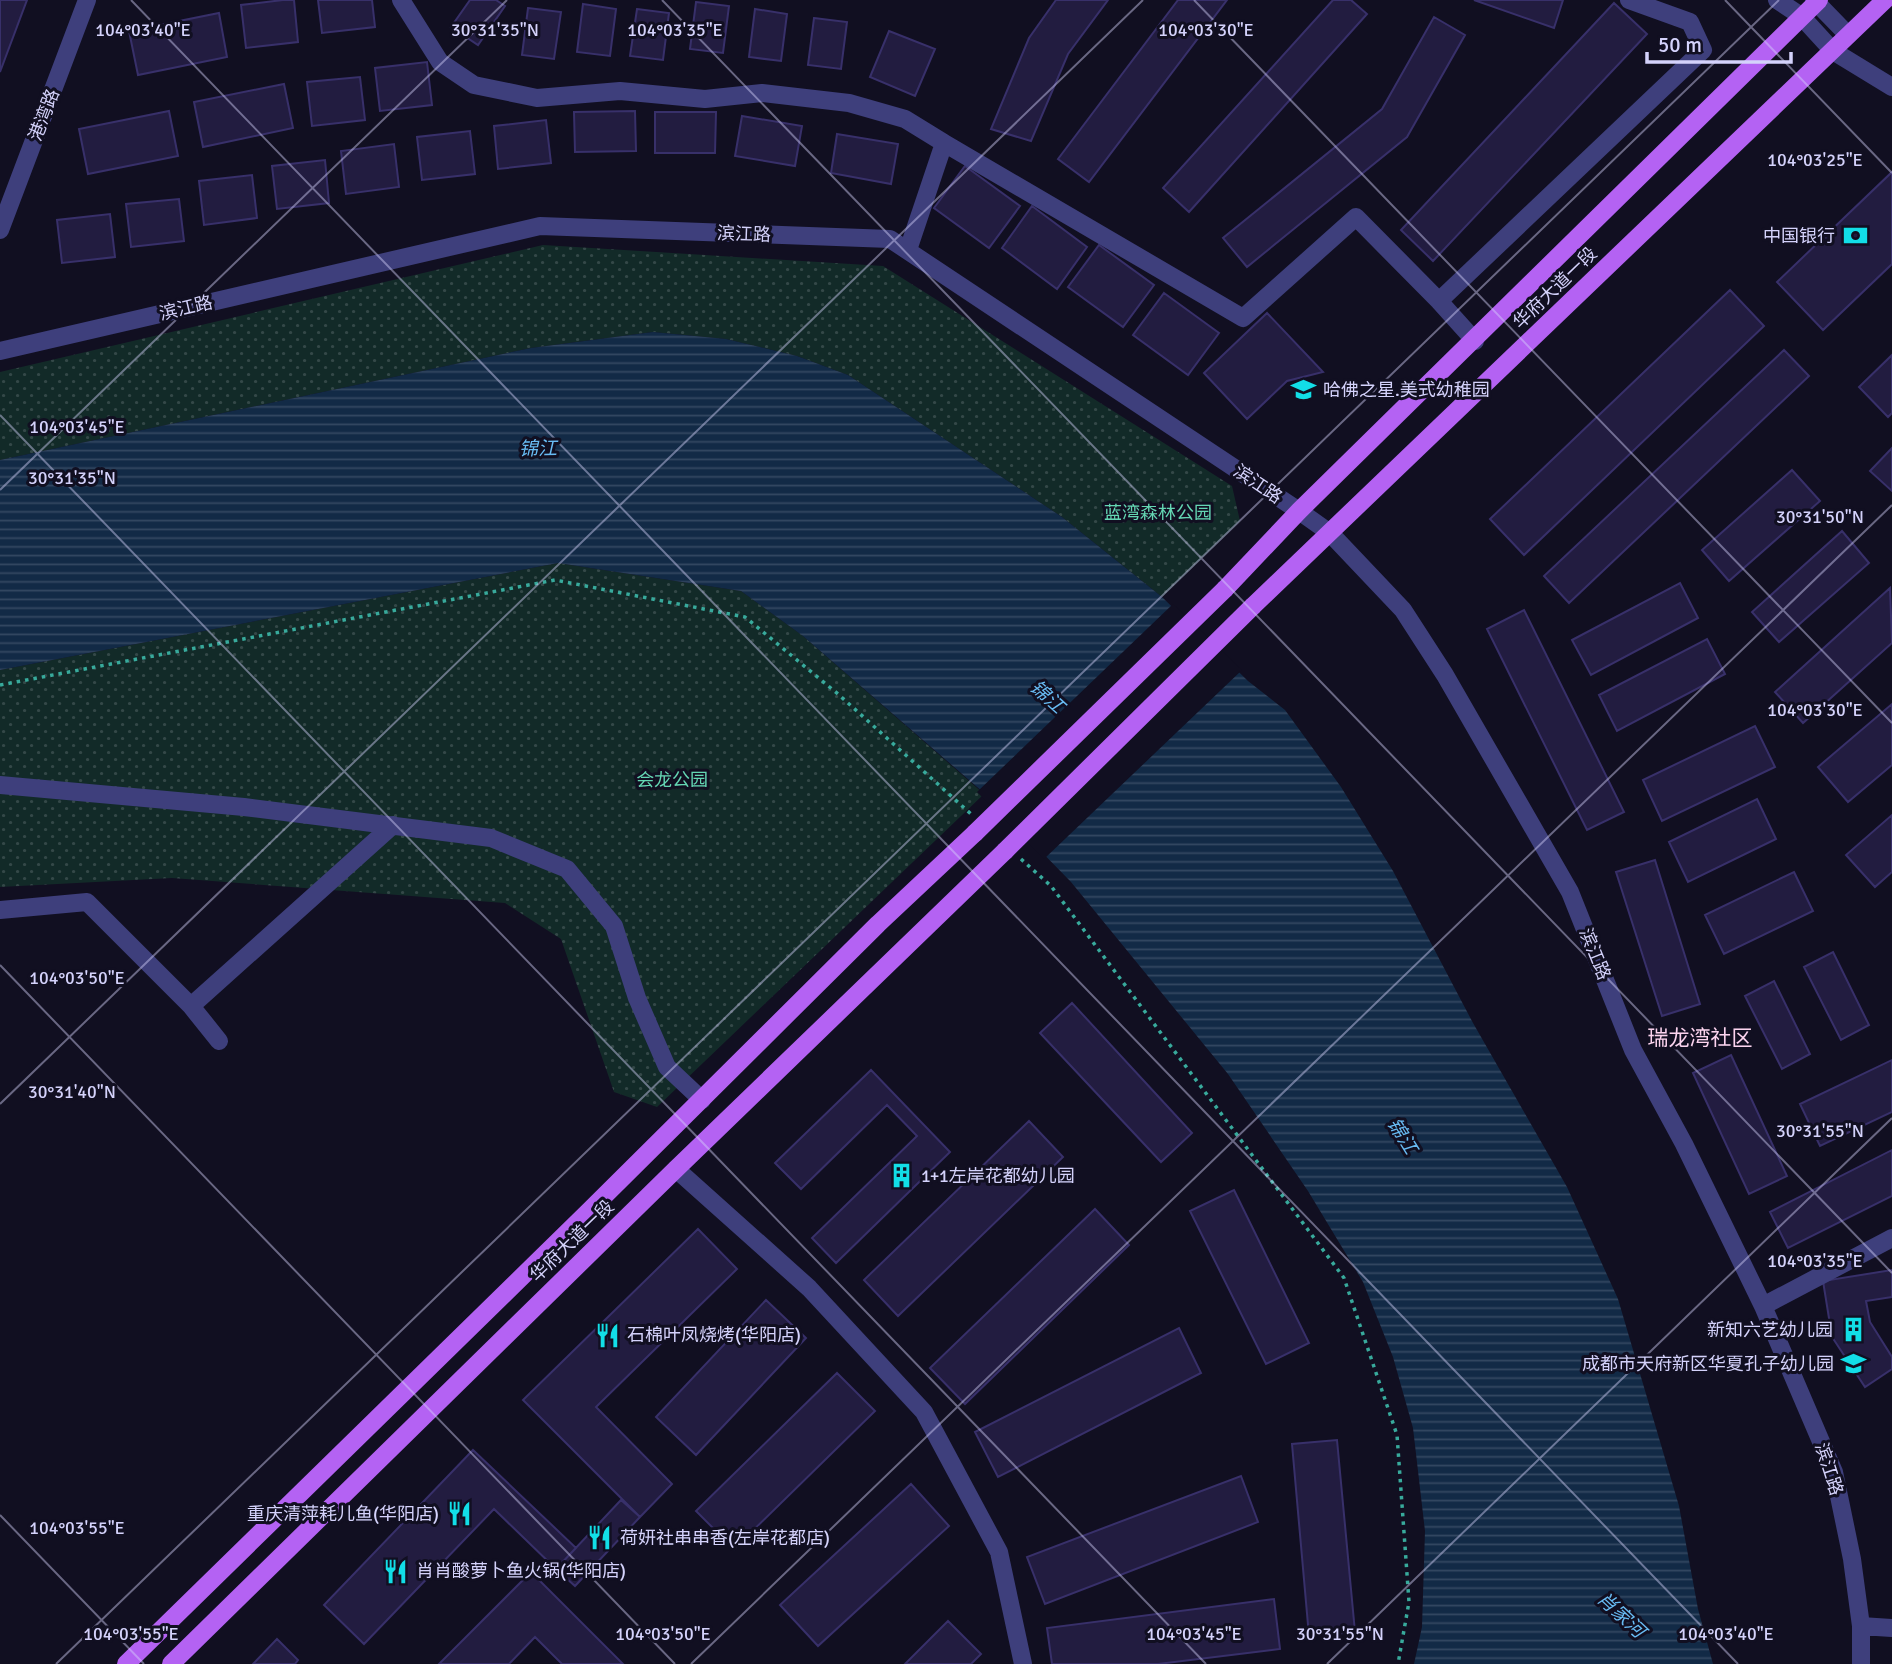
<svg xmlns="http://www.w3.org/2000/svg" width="1892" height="1664" font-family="Signika,'Noto Sans SC',sans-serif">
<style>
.park{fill:url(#park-dots)}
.water{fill:url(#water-rules)}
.pier{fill:#110f21}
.building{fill:#221c40;stroke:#38306a;stroke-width:2}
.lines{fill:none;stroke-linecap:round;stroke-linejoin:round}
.path{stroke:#38aa9c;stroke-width:3.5;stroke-dasharray:3.5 5;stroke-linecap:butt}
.minor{stroke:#3e3f7c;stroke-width:18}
.major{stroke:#b462f3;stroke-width:18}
.major-bridge{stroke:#b462f3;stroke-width:18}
.ticks{fill:none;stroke:#d4d2fb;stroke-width:2;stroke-opacity:0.45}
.labels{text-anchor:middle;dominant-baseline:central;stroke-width:6;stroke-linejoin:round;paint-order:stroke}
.street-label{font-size:18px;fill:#d4d2fb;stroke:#110f21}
.poi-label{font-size:18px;fill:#d4d2fb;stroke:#110f21;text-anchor:start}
.park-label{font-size:18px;fill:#64d6b3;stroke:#110f21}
.water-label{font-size:19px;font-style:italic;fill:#68bbf3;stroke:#110f21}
.quarter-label{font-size:21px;fill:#fcd4ef;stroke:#110f21}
.ticks-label{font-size:18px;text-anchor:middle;fill:#d4d2fb;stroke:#110f21;stroke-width:6;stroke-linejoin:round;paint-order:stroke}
</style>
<defs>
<pattern id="park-dots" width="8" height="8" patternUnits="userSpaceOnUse" patternTransform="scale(1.75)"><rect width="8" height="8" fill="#122a28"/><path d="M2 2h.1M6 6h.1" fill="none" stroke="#344848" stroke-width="1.8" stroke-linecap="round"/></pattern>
<pattern id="water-rules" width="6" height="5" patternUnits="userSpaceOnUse" patternTransform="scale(1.75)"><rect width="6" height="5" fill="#122a46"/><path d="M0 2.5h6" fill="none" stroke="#344862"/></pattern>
</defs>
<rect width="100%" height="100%" fill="#110f21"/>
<path class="park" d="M543,245L883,266L1232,486L1240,521L1162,597L1062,517L848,375L797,356L726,339L653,332L531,348L0,460V372Z
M558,563L741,591L803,636L984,794L657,1107L614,1092L561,939L505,903L172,878L0,887V670Z"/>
<path class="water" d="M653,332L726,339L797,356L848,375L1062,517L1162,597L1248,681L1285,710L1341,787L1393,871L1473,1023L1567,1187L1618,1299L1679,1506L1698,1609L1713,1664H1414L1422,1627L1425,1531L1413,1428L1393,1357L1363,1282L1308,1191L1228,1074L1071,882L984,793L803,636L741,591L558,563L0,670V460L531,348Z"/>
<path class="pier" d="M1173,604L1242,670L1044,859L977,792Z"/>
<path class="building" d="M0,0H27L0,72Z
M283,0H294L298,42L246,48L241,5Z
M318,0H372L375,27L322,33Z
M470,0H496L505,6L478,45L451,27Z
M1056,0H1108L1068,54L1031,141L991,129L1029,38Z
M1178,0H1227L1089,182L1058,159Z
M1333,0H1351L1367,14L1189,212L1163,188Z
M1474,0H1563L1554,28Z
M696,2L729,6L723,53L690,49Z
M1614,3L1647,34L1433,261L1401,230Z
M583,4L616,9L610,56L577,52Z
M528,8L561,12L554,59L522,55Z
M637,9L669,13L663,60L630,56Z
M755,9L787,14L781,61L749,57Z
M219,13L227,57L138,75L129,31Z
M1434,17L1465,35L1407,137L1247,267L1223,238L1382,109Z
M814,18L847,22L841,69L808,65Z
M889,31L935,49L915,96L870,77Z
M427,62L432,105L380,111L375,68Z
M360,77L365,120L312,126L307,82Z
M284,84L293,128L203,147L194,102Z
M169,111L178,156L88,174L79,129Z
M635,111L636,151L575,152L574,112Z
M655,112H716L715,153H655Z
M742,116L802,126L795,166L735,156Z
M546,120L551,163L498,169L494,126Z
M470,131L475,174L422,180L417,137Z
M837,134L898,144L891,184L831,173Z
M394,144L399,187L346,194L341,151Z
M325,160L329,203L277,209L272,166Z
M965,166L1020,206L989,248L934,208Z
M1892,172V264L1823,330L1777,282Z
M252,175L257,218L204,225L199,181Z
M179,199L184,241L131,247L126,204Z
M1032,206L1087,247L1057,289L1002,248Z
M110,214L115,257L62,263L57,220Z
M1099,245L1154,285L1123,327L1068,287Z
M1730,290L1764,326L1524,555L1490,519Z
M1164,293L1219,333L1188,375L1133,335Z
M1267,313L1323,372L1287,381L1247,419L1204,373Z
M1784,350L1809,376L1569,603L1544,576Z
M1892,355V413L1888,417L1859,387Z
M1892,448V491L1870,471Z
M1792,470L1820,501L1729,581L1702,550Z
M1842,531L1869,563L1779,642L1752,612Z
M1680,583L1698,618L1591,675L1572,640Z
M1890,588L1892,643L1803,723L1775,692Z
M1524,610L1624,812L1587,830L1487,629Z
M1707,639L1725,674L1617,731L1599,695Z
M1892,704V765L1848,802L1818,767Z
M1755,726L1775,767L1662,821L1643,780Z
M1757,799L1776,839L1688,882L1669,842Z
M1892,815V872L1875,887L1846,855Z
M1655,860L1700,1004L1662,1016L1616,872Z
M1794,872L1813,911L1724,954L1705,915Z
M1833,952L1869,1025L1841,1040L1804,967Z
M1774,981L1810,1054L1782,1069L1745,996Z
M1072,1003L1192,1133L1161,1162L1040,1033Z
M1731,1055L1787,1176L1749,1194L1693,1073Z
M1892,1060V1112L1820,1146L1800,1104Z
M871,1070L950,1152L836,1263L812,1238L917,1136L887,1105L801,1189L775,1163Z
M1029,1121L1063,1157L898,1316L864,1280Z
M1892,1150V1196L1788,1248L1770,1212Z
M1234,1190L1309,1343L1266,1364L1190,1211Z
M1095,1209L1129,1245L965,1404L930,1368Z
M698,1229L737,1269L596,1407L672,1484L640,1517L523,1400Z
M1892,1270V1297L1866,1301L1870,1322L1892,1357V1369L1865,1387L1832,1337L1823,1281Z
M766,1300L806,1338L696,1455L656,1417Z
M1179,1328L1201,1373L998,1477L975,1432Z
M837,1373L875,1411L734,1549L696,1511Z
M1337,1440L1355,1632L1309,1636L1292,1444Z
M473,1450L576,1548L556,1569L494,1509L364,1644L324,1605Z
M1241,1476L1258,1522L1045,1604L1027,1557Z
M911,1484L949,1526L818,1646L780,1605Z
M621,1500L640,1517L575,1586L556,1569Z
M531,1572L623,1664H562L535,1637L509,1664H439Z
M1274,1599L1280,1649L1158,1664H1052L1047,1628Z
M948,1621L981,1654L971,1664H905Z
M277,1639L298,1660L295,1664H253Z"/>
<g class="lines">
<path class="path" d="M0,685L555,580L745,617L838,694L971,814
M1021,859L1051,886L1344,1278L1397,1435L1409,1602L1398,1664"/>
<path class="minor" d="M401,0L440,62L474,85L537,98L620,91L705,99L762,93L849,103L905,119L944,143
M1777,0L1801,16L1833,51L1892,87
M1814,0L1848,35
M0,230L87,0
M908,250L944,143L1243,318L1356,217L1439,301L1703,50L1690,22L1629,0
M1439,301L1475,341
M0,351L540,226L890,239L1299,511L1330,533L1403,610L1445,675L1570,892L1633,1050L1684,1144L1763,1306L1834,1472L1852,1559L1861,1626V1664
M0,785L244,807L491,838L567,869L614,926L637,998L667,1067L702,1100
M0,910L87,902L191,1006L219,1041
M191,1006L393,825
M676,1169L809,1288L924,1412L999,1552L1023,1664
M1763,1306L1892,1238
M1861,1626L1892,1628"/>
<path class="major" d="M1225,589L1299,511L1819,0
M1253,606L1885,0
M126,1664L587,1213L878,924L975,833
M171,1664L676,1169L1005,851"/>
<path class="major-bridge" d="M975,833L1225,589
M1005,851L1253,606"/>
</g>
<path class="ticks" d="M131,0L1738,1664M662,0L1892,1273M1194,0L1892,723M1725,0L1892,173M0,415L1206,1664M0,490L507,0M0,965L675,1664M0,1104L1143,0M0,1515L144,1664M56,1664L1779,0M691,1664L1892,505M1327,1664L1892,1118"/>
<defs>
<symbol id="bank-bare" viewBox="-9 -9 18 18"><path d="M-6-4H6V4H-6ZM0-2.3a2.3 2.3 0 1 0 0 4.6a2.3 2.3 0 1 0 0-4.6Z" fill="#12dee7" stroke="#110f21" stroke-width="2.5" paint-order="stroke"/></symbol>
<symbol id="school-bare" viewBox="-9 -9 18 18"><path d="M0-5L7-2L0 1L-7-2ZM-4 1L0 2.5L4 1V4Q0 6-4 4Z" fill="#12dee7" stroke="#110f21" stroke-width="2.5" paint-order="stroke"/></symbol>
<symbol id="building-bare" viewBox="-9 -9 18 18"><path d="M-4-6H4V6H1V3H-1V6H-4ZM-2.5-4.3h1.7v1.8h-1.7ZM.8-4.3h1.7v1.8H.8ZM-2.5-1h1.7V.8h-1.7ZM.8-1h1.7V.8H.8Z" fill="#12dee7" stroke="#110f21" stroke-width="2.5" paint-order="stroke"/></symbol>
<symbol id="restaurant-bare" viewBox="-9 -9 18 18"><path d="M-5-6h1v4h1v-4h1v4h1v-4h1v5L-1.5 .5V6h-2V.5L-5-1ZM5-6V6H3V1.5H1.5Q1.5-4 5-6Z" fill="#12dee7" stroke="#110f21" stroke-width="2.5" paint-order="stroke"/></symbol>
</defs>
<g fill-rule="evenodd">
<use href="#bank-bare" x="1838" y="218" width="35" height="35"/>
<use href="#school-bare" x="1286" y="372" width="35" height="35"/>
<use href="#building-bare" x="884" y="1158" width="35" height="35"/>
<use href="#building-bare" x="1836" y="1312" width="35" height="35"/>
<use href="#restaurant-bare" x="590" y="1318" width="35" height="35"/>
<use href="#school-bare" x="1836" y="1346" width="35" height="35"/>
<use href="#restaurant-bare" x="442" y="1496" width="35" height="35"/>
<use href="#restaurant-bare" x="582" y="1520" width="35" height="35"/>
<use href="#restaurant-bare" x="378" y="1554" width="35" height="35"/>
</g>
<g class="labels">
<g class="street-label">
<text transform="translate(44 115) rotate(-69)">港湾路</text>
<text transform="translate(744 234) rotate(2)">滨江路</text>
<text transform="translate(1555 288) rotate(-44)">华府大道一段</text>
<text transform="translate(186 308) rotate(-13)">滨江路</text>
<text transform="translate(1258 484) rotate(34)">滨江路</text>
<text transform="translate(1595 954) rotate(68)">滨江路</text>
<text transform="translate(572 1241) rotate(-44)">华府大道一段</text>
<text transform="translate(1829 1469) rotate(72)">滨江路</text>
</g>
<g class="poi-label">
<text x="1835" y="236" text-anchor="end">中国银行</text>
<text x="1323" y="390">哈佛之星.美式幼稚园</text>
<text x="921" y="1176">1+1左岸花都幼儿园</text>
<text x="1833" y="1330" text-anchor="end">新知六艺幼儿园</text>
<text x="627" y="1335">石棉叶凤烧烤(华阳店)</text>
<text x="1834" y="1364" text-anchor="end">成都市天府新区华夏孔子幼儿园</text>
<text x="439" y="1514" text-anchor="end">重庆清萍耗儿鱼(华阳店)</text>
<text x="620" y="1538">荷妍社串串香(左岸花都店)</text>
<text x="416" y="1571">肖肖酸萝卜鱼火锅(华阳店)</text>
</g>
<g class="park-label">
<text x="1158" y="513">蓝湾森林公园</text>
<text x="672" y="780">会龙公园</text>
</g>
<g class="water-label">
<text transform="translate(538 449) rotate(-1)">锦江</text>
<text transform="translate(1047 697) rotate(42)">锦江</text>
<text transform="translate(1402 1136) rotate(58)">锦江</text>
<text transform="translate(1621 1615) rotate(43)">肖家河</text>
</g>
<g class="quarter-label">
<text x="1700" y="1038">瑞龙湾社区</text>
</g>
</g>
<g class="ticks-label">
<text x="495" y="36">30°31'35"N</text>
<text x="143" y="36">104°03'40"E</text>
<text x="675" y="36">104°03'35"E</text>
<text x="1206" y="36">104°03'30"E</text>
<text x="1815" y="166">104°03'25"E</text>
<text x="77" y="433">104°03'45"E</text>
<text x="72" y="484">30°31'35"N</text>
<text x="1820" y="523">30°31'50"N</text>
<text x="1815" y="716">104°03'30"E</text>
<text x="77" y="984">104°03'50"E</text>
<text x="72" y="1098">30°31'40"N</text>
<text x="1820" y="1137">30°31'55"N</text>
<text x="1815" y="1267">104°03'35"E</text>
<text x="77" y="1534">104°03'55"E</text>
<text x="131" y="1640">104°03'55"E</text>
<text x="663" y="1640">104°03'50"E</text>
<text x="1194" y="1640">104°03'45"E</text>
<text x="1726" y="1640">104°03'40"E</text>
<text x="1340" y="1640">30°31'55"N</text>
</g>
<path d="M1647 52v10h144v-10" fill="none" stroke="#d4d2fb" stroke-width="3.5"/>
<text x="1658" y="52" font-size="21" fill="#d4d2fb" stroke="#110f21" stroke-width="5" paint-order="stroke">50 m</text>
</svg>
